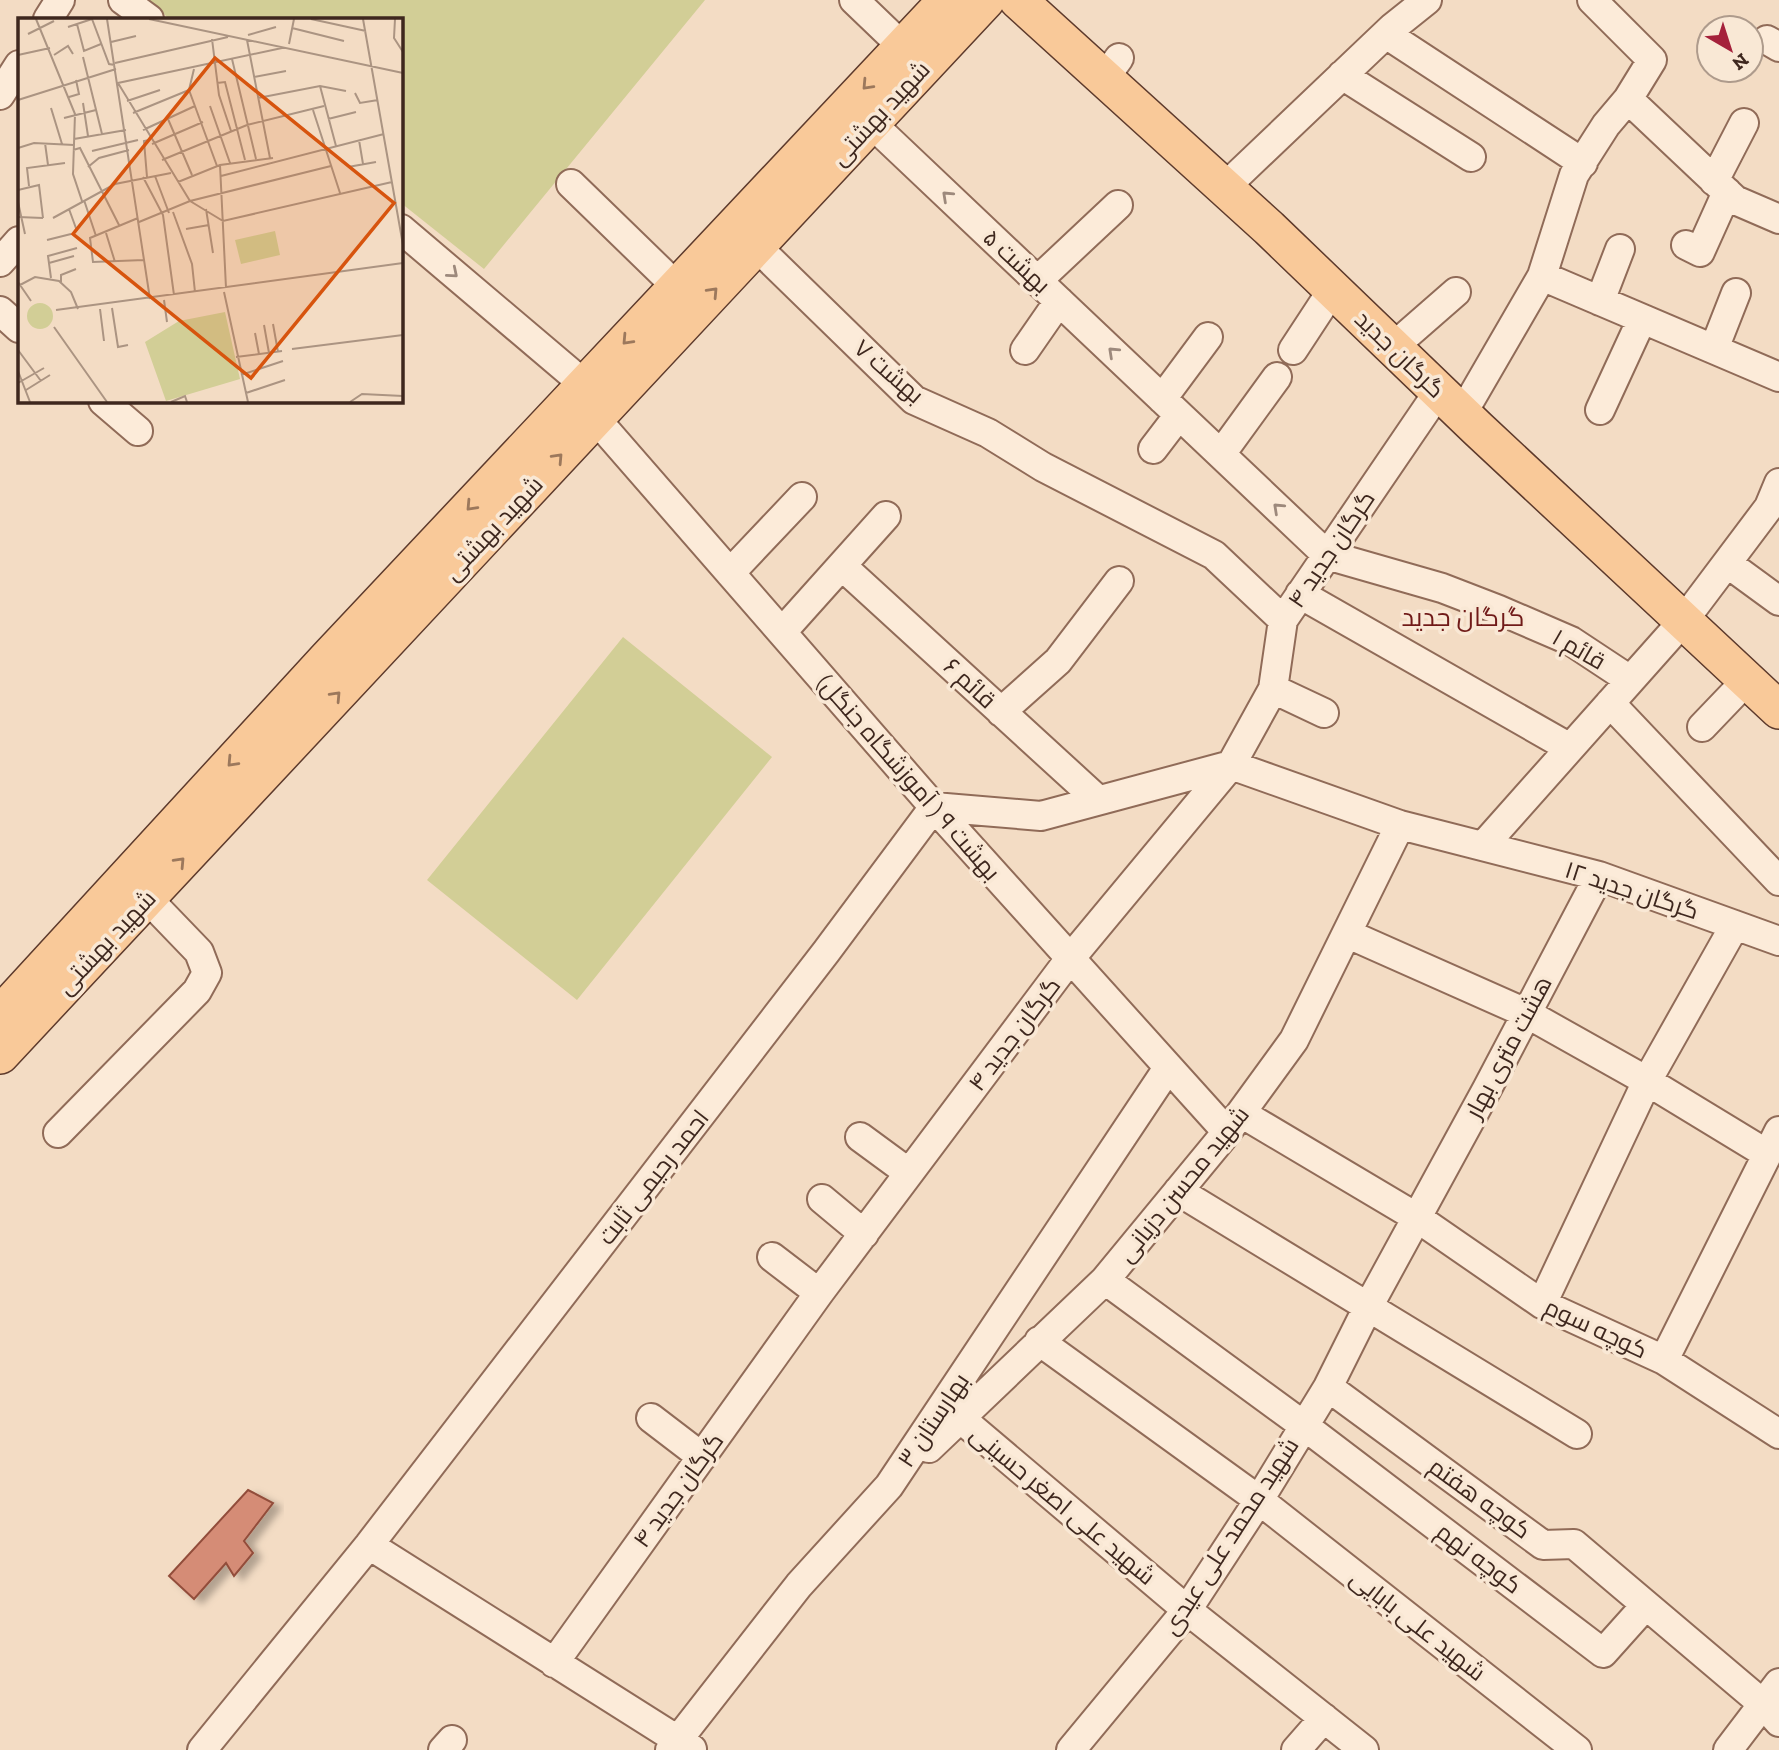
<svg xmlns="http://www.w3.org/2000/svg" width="1779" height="1750" font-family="'Zilla Slab',Cairo,serif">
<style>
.green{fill:#d2ce96}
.building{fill:#d58c76;stroke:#924d3b;stroke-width:2;filter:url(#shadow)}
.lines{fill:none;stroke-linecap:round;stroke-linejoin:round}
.minor-casing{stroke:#906b58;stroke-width:32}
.major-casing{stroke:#5d3a2c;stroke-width:40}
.minor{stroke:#fcebd9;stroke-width:28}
.major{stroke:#f9c999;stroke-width:37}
.oneway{stroke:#9c785c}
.oneway2{stroke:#9d897c}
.labels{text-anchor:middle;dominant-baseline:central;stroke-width:7;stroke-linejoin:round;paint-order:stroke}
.street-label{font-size:24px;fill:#3e271e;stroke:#f9e8d5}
.neighbourhood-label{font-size:26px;fill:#701a18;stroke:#f9e8d5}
.inset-road{fill:none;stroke:#ab9482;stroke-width:2}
.view{fill:#d7540e;fill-opacity:0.15;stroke:#d7540e;stroke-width:3.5}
.inset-edge{fill:none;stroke:#3e271e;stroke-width:3.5}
</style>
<defs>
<filter id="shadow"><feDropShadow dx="8" dy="4.5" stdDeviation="3.5" flood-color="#0004"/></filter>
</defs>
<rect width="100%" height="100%" fill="#f3dcc4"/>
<path class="green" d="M146,0H705L484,269L401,203V19H170Z
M623,637L772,757L577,1000L427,880Z"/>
<path class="building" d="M248,1490L273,1503L244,1541L253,1553L234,1576L226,1563L194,1599L169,1576Z"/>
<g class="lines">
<defs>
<path id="minor" d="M123,0L149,19
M854,0L903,47
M48,19L60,0
M1386,34L1583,163
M1767,40L1779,47
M1342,75L1471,157
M1104,79L1119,58
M0,95L19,65
M1628,99L1735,200L1779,219
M871,123L1327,555L1442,588L1499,610L1571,641L1630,680
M1714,181L1744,123
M571,184L677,287
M1225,187L1392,28L1427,0
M401,229L585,385
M1686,245L1700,252L1727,192
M756,246L914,400L988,433L1043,467L1214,555L1283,620
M0,262L19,241
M1542,276L1779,377
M1037,281L1118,205
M1600,301L1620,249
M0,311L19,328
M1393,347L1456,292
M1714,349L1736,293
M1025,350L1059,301
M1293,350L1333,289
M1162,399L1208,337
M103,401L138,431
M1600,410L1642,319
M1462,414L1542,276L1574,175L1606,125L1628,99L1652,60L1592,0
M595,418L934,807L1227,1132
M1153,449L1179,415
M1221,454L1277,377
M1727,563L1779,601
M842,566L1098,800
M730,573L802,497
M1300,594L1570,748
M782,632L886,516
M1273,689L1324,713
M1610,703L1779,881
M1001,712L1058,661L1119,581
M1702,727L1747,680
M1231,765L1400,825L1599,876L1779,941
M1483,846L1684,620L1769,507L1779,483
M1348,934L1526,1013L1647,1081L1767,1154
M1241,1113L1416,1217L1542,1304L1664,1360L1779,1434
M58,1133L197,991L207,973L199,952L147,898
M860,1137L909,1173
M1178,1191L1577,1434
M822,1199L864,1234
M772,1257L819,1293
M1105,1280L1303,1425L1603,1653L1646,1605
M1542,1304L1647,1081L1735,925
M1039,1341L1259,1500L1577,1750
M1664,1360L1779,1131
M1328,1387L1543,1545L1574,1544L1763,1704L1779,1722
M651,1418L702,1457
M960,1418L1187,1610L1364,1750
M929,1448L1105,1280L1227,1132L1294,1040L1400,825
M369,1545L692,1749
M554,1663L819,1293L1069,960L1231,765L1273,689L1283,620L1439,391
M202,1750L369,1545L826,952L934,807L1041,816L1231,765
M443,1750L452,1740
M670,1750L799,1585L889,1486L1168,1068
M1071,1750L1187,1610L1259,1500L1328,1387L1368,1307L1487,1089L1599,876
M1296,1750L1324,1718
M1728,1750L1779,1683"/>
<path id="major" d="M1018,0L1269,228L1478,429L1779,710
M0,1015L327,659L947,0
M0,1055L986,0"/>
</defs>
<use href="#minor" class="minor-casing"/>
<use href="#major" class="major-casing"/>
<use href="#minor" class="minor"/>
<use href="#major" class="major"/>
</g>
<defs><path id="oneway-chevron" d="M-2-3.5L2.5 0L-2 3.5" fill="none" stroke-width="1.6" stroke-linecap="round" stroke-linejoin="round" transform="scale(1.75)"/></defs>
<g class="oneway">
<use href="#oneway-chevron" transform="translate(867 85) rotate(133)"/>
<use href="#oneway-chevron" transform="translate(713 292) rotate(-47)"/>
<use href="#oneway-chevron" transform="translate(627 340) rotate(133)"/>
<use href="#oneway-chevron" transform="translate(558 458) rotate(-47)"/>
<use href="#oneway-chevron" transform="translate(471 506) rotate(133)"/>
<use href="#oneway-chevron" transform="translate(336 696) rotate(-47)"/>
<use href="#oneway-chevron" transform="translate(232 762) rotate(133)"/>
<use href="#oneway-chevron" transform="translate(180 862) rotate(-47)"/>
</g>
<g class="oneway2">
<use href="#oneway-chevron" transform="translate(947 196) rotate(-137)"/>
<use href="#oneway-chevron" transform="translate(453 273) rotate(40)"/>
<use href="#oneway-chevron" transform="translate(1113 352) rotate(-137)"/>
<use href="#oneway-chevron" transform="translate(1278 508) rotate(-137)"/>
</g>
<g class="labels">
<g class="street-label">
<text transform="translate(880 113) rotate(-47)">شهید بهشتی</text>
<text transform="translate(1017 261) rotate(43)">بهشت ۵</text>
<text transform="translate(1400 354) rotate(44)">گرگان جدید</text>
<text transform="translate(889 371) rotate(41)">بهشت ۷</text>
<text transform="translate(493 528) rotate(-47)">شهید بهشتی</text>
<text transform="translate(1331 549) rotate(-56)">گرگان جدید ۴</text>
<text transform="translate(1579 649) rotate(30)">۱ قائم</text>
<text transform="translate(970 683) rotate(43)">قائم ۶</text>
<text transform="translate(909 777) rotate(49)">بهشت ۹ ( آموزشگاه جنگل)</text>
<text transform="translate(1632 890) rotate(18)">گرگان جدید ۱۲</text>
<text transform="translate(106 942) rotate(-47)">شهید بهشتی</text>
<text transform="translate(1014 1034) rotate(-53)">گرگان جدید ۴</text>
<text transform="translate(1508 1047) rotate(-62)">هشت متری بهار</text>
<text transform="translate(653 1177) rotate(-52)">احمد رحیمی ثابت</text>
<text transform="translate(1183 1184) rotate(-51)">شهید محسن دزیانی</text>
<text transform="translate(1596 1328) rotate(25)">کوچه سوم</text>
<text transform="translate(933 1420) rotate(-56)">بهارستان ۳</text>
<text transform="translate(678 1490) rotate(-54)">گرگان جدید ۴</text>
<text transform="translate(1480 1498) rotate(36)">کوچه هفتم</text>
<text transform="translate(1063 1505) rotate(40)">شهید علی اصغر حسینی</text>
<text transform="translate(1230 1536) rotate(-57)">شهید محمد علی عیدی</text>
<text transform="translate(1479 1558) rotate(37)">کوچه نهم</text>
<text transform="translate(1418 1625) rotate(38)">شهید علی بابایی</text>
</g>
<g class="neighbourhood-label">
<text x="1463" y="617">گرگان جدید</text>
</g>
</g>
<g transform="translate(18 18)">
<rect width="385" height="385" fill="#f3dcc4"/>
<path d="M257,213L262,237L223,246L217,222ZM9 298a13 13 0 1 1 26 0a13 13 0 1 1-26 0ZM207,294L222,361L148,383L127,324L161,303Z" fill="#d2ce96"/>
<path class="inset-road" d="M18,1L57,96L55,156L64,183M74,1L91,46L97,47M89,1L132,281M131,1L385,55M293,1L348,13M345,1L385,227M377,1L376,20L385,34M59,6L66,33L83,26M50,9L74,1M274,10L326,23M10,16L36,3M230,17L258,9M194,21L201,77L213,113M229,22L252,140M93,24L118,18M271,26L276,1M0,37L32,30M36,37L50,28L55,36M65,39L84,116M214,41L238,141M97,45L210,19M176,51L171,72L199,148M236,59L268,53M199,65L207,64L227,142M302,68L318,128M337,75L342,85L360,82M51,79L61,76L58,62M240,80L302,68L328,73M0,82L98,51M109,83L142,72M65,85L70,118M192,88L212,145M33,90L44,126M295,92L322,175M115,95L171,72M46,100L78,92M150,101L174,157M310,101L338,94M125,112L177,88M56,121L108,112M341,122L345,146M27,125L30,147M134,126L185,104M0,130L16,125L56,127M55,132L62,130L101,207M74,133L120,122M144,142L229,107L306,88M202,147L208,270M70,149L81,140L111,132M330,149L358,144M137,158L151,195M203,158L366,116M125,159L145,197L156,277M129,159L126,123L131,122M160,164L202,147L255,140M11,168L9,150L47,145M0,172L21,167L25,200M66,182L78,218M172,183L100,65L264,30M172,183L205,203L374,164M0,184L7,216M51,191L59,213M188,191L195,235M155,194L174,246L177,274M0,199L25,200M35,200L97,166L153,155M120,200L72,220L75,244L126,242M121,204L172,183L313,148M168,211L191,207M88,215L97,244M29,222L53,216M31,245L56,238M33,260L30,238L59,230M0,264L13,283M43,264V257L58,251M2,267L17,259L41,263L53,274L60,291M206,274L230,384M146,282L149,304M94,290L100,329L110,327M82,291L86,323M38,292L385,245M255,306L260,334M246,307L251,335M36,309L89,384M237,315L241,336M274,331L385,317M0,332L23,363M218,339L264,333M0,353L12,384M223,357L265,343M0,365L26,350M8,372L32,357M228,375L267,362M153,384L167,378L169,384M332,384L344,376L385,378"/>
<path class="view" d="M197,40L376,185L233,360L55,216Z"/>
<rect width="385" height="385" class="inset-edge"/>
</g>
<g transform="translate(1730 49) rotate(141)"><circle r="33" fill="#f9e8d5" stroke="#ae9b8c" stroke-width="2"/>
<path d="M0-5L12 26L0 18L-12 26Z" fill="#a5213b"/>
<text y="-10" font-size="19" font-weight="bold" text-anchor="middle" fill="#3e271e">N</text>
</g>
</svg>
